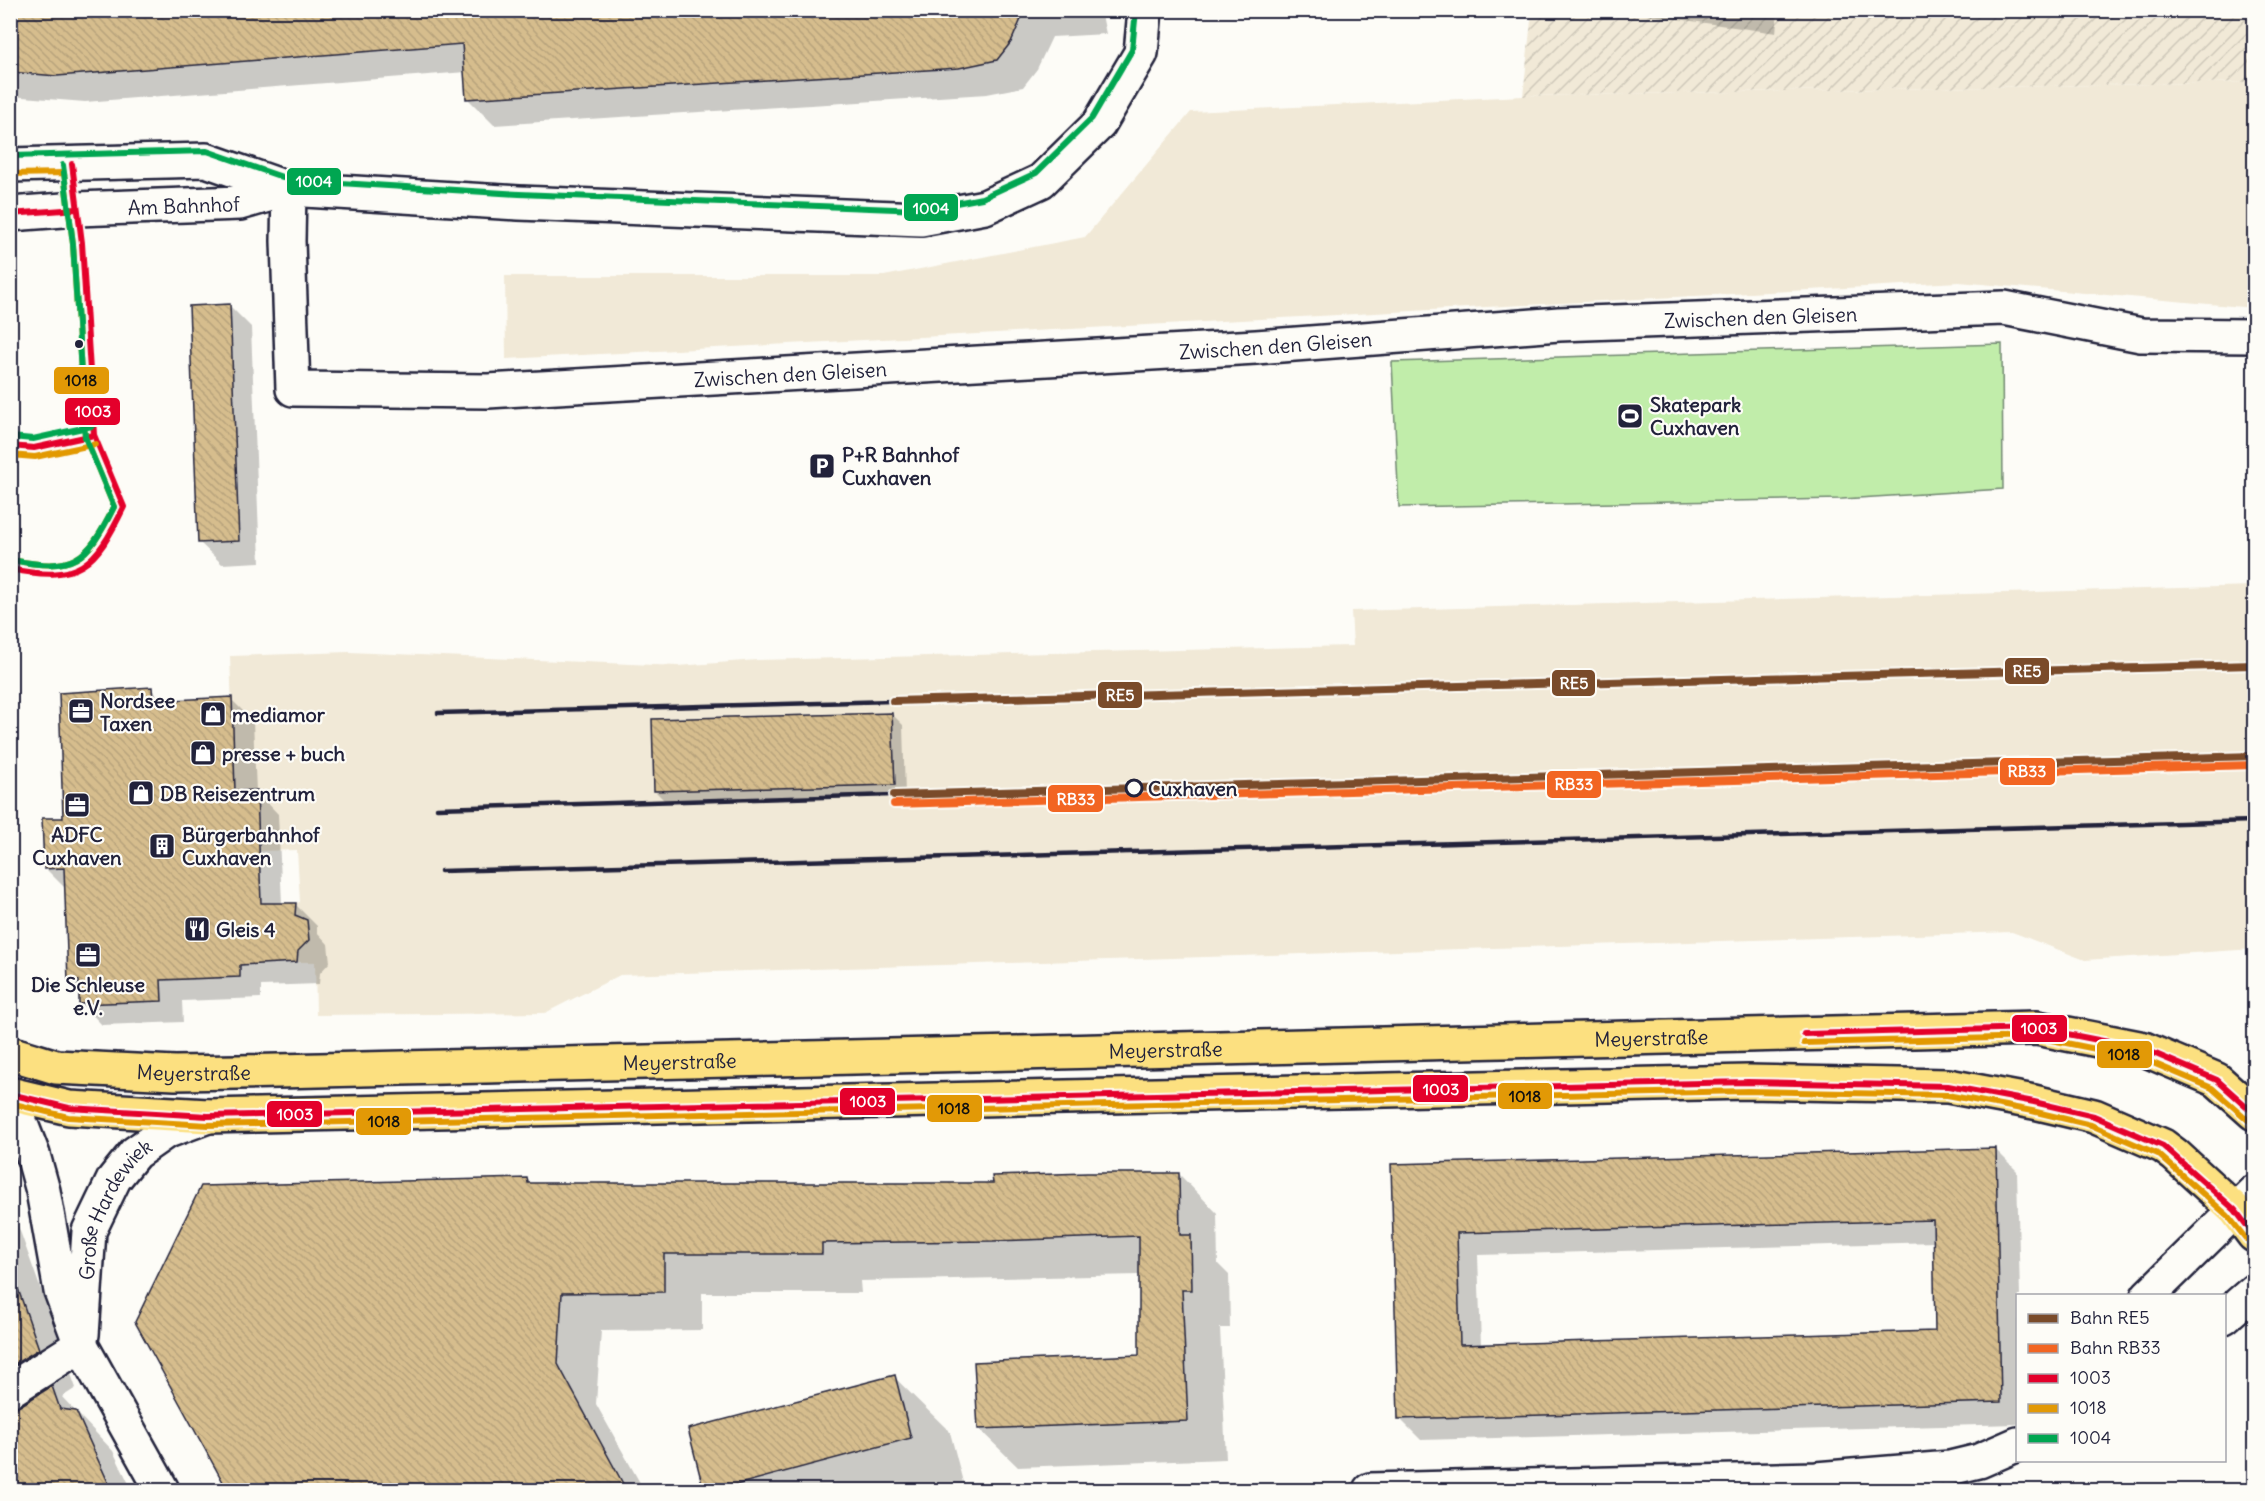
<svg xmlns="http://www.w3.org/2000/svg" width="2265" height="1501" font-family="Delius,sans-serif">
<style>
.built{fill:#f1e9d7}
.industrial{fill:url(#industrial-furrows)}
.pitch{fill:#c1edaa;stroke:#728872;stroke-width:1.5}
.shadow{fill:#0003;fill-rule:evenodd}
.building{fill:url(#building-back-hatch);stroke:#22223b;stroke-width:1.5;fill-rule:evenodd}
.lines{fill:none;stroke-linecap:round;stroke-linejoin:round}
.street-casing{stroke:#22223b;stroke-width:38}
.primary-casing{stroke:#22223b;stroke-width:38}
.street{stroke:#fdfcf7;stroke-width:33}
.primary{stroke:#fce080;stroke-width:33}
.rail{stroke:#22223b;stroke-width:4.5}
.bus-1-casing{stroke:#fdfcf7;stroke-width:10}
.bus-2-casing{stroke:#fdfcf7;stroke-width:10}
.bus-3-casing{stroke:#fdfcf7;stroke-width:10}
.bus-1{stroke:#e4002b;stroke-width:6}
.bus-2{stroke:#e29906;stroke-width:6}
.bus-3{stroke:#00a651;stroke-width:6}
.rail-1-casing{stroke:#fdfcf7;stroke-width:12}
.rail-2-casing{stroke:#fdfcf7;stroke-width:12}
.rail-1{stroke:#7a4b2a;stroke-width:8}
.rail-2{stroke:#f26522;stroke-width:8}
.bus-dot{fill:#22223b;stroke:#fdfcf7;stroke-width:2}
.stop-dot{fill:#fdfcf7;stroke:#22223b;stroke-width:3}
.labels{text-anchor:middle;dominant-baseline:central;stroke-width:4.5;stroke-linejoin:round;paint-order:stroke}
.street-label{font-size:20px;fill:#22223b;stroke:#fdfcf7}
.poi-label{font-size:20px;font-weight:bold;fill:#22223b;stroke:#fdfcf7;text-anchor:start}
.stop-label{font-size:20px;font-weight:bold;fill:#22223b;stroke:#fdfcf7;text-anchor:start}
.line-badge{stroke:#fdfcf7;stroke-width:2}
.badge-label{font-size:16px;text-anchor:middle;font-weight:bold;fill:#fff}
.pale-badge-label{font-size:16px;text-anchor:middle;font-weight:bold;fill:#111}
</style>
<defs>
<pattern id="industrial-furrows" width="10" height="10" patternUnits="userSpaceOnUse" patternTransform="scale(1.5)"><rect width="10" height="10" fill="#f1e9d7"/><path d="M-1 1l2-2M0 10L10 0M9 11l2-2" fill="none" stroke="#cec8b9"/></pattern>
<pattern id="building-back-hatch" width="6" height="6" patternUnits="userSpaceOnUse" patternTransform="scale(1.5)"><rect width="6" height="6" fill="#d6bd8d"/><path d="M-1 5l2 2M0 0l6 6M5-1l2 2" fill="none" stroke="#b7a27b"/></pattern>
</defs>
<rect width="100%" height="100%" fill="#fdfcf7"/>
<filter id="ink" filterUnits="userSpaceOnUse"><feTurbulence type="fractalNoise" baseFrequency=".0167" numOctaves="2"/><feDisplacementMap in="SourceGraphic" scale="12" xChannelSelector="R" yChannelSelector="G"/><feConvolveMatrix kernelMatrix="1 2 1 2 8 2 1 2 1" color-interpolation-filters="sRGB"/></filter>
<g filter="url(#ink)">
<path class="built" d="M2254,82V308L1959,282L506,359L505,276H884L1085,237L1191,112L1523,96Z
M2254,586V949L2085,960L2012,932L620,975L545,1013L316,1015L315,962H297L298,951L309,938L307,920L295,915L296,903L300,902L297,850L260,851L258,790L235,791L230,656L349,652L678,666L757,660L1353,646L1351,611Z"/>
<path class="industrial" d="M1532,11H2254V82L1523,96Z"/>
<path class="pitch" d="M2002,344L2003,489L1842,499L1399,507L1392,362Z"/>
<path class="shadow" d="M10,10H1101L1106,34L1052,37L1037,69L1023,87L987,94L494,125L467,98L466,72L85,102L10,96Z
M1614,10H1778L1776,33Z
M229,305L251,327L260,562L222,564L199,542Z
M151,689L164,702L231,699L253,721L256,791L278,814L282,904H295L317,926V932L328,944L330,962L320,973L319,984L261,986V998L182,1001L183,1022L102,1025L81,1003L80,991L69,980L66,889L46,869L64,819Z
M892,714L903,725L905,795L666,802L655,791Z
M1995,1149L2017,1171L2020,1296H2018V1424L1421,1440L1399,1418L1392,1165ZM1935,1242L1937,1333L1481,1346L1478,1255Z
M1179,1174L1217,1213L1218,1264L1229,1275L1230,1328H1220L1226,1459L1018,1467L979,1429L1141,1357L1140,1275L860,1281L861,1293H702V1330L601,1331L596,1404L644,1490H230L527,1179L532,1184H994Z
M10,1203L76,1388L62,1397L113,1451L132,1490H10Z
M894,1377L950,1432L965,1490H705Z"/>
<path class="building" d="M10,10H1025L1011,42L997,60L959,68L466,99L462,44L57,76L10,72Z
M230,304L239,541L198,543L189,306Z
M152,687L153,701L232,697L235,791L257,790L261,903H296L295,915L307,920L309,940L298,951L297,962L240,965V977L161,980L162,1001L79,1004V981H68L64,868L44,869L42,818H63L59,693Z
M892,713L895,785L654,791L652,719Z
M1996,1148L2001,1402L1398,1419L1391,1164ZM1933,1220L1935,1331L1460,1345L1457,1233Z
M1087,1173H1179L1180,1235H1191L1192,1290H1182L1188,1421L978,1429L974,1362L1139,1355V1236L993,1241L822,1243V1254H664V1292L562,1293L558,1364L627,1491H228L135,1322L201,1186L527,1178L528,1183H993L992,1176Z
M16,1283L39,1349L10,1367V1284Z
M895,1375L911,1438L713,1491H704L688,1429Z
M52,1386L60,1409L76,1411L112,1491H10V1409L20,1406Z"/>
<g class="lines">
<defs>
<g id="street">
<path d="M10,165L206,160L289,189L519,203L921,219L985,207L1041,181L1099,124L1141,53L1145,10"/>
<path id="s1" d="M289,189L288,241L293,389L488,391L1256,347L1559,324L2004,308L2141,335L2254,336"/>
<path id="s2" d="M10,214L77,209L240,203L289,189"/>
<path d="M10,1096L33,1155L43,1191L61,1291L81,1345L162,1490"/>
<path d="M2148,1296L2254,1192"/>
<path d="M2224,1317L2254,1291"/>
<path id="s3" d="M82,1335L89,1231L114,1179L135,1153L165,1132L208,1116"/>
<path d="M10,1390L81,1345"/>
<path d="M1370,1490L1816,1479L1950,1468L1979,1461L2018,1444"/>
</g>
<g id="primary">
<path id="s4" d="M10,1053L56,1067L175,1073L239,1072L2037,1028L2144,1049L2217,1080L2254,1113"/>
<path d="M10,1094L69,1108L208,1116L1748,1082L1948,1086L2034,1102L2094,1116L2163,1146L2175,1155L2235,1210L2254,1235"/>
</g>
</defs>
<use href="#street" class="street-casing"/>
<use href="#primary" class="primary-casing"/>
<use href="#street" class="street"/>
<use href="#primary" class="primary"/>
<path class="rail" d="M438,713L893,701
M437,808L894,795
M441,871L2254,821"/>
<defs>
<path id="bus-1" d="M10,214L77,209
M10,446L34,448L94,435
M10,569C79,583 95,567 124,507L94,435L82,243L72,164
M1804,1034L2037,1028L2144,1049L2217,1080L2254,1113
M10,1094L69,1108L208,1116L1748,1082L1948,1086L2034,1102L2094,1116L2163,1146L2235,1210L2254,1235"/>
<path id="bus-2" d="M10,174L64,173L73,244L85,437L114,507C87,562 73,572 12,560
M10,455L35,457L96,444
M1804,1043L2036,1037L2141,1058L2212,1088L2248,1120
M10,1103L68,1117L208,1125L1748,1091L1947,1095L2032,1111L2091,1125L2158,1154L2228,1216L2247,1240"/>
<path id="bus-3" d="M10,156L207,151L291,180L519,194L920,210L982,198L1036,173L1092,118L1132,50L1136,10
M11,437L33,439L92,426
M12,560C73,572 87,562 114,507L85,437L73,244L63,165"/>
</defs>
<use href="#bus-1" class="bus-1-casing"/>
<use href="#bus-2" class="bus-2-casing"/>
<use href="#bus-3" class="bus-3-casing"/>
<use href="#bus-1" class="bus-1"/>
<use href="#bus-2" class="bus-2"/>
<use href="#bus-3" class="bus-3"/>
<defs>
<path id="rail-1" d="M893,701L2254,665
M894,795L2254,756"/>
<path id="rail-2" d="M894,804L2254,765"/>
</defs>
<use href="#rail-1" class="rail-1-casing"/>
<use href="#rail-2" class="rail-2-casing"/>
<use href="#rail-1" class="rail-1"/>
<use href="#rail-2" class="rail-2"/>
</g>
</g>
<defs>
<symbol id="stadium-square" viewBox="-11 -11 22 22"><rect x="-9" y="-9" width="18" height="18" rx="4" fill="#22223b" stroke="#fdfcf7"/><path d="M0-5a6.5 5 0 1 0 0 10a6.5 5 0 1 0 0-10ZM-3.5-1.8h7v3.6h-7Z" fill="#fff"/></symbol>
<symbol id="parking-square" viewBox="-11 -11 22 22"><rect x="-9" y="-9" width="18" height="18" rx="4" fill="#22223b" stroke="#fdfcf7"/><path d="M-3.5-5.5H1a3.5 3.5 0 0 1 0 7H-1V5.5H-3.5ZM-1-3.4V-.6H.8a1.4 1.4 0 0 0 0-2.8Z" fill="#fff"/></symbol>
<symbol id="office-square" viewBox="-11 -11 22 22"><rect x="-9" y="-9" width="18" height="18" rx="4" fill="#22223b" stroke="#fdfcf7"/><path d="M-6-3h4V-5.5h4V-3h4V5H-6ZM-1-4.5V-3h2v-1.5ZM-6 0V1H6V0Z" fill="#fff"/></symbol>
<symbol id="shop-square" viewBox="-11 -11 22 22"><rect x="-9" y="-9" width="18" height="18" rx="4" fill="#22223b" stroke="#fdfcf7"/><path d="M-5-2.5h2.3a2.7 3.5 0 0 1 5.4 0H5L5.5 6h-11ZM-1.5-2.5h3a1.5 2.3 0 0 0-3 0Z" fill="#fff"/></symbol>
<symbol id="building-square" viewBox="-11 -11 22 22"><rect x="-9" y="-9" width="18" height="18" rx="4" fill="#22223b" stroke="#fdfcf7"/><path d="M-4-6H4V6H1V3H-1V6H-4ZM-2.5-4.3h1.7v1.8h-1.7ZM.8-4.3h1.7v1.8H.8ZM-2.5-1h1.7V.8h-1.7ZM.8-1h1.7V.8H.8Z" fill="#fff"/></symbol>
<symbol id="restaurant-square" viewBox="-11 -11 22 22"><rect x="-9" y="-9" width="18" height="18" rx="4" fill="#22223b" stroke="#fdfcf7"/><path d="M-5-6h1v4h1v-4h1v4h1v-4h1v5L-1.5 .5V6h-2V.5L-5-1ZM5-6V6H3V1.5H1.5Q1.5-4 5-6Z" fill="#fff"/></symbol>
</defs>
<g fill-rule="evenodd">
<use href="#stadium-square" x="1615" y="401" width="30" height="30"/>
<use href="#parking-square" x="807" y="451" width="30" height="30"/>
<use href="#office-square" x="66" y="696" width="30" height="30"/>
<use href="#shop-square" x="198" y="699" width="30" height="30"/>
<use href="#shop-square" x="188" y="738" width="30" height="30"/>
<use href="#shop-square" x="126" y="778" width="30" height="30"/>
<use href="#office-square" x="62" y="790" width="30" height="30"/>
<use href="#building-square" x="147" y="831" width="30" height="30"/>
<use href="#restaurant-square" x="182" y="914" width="30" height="30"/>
<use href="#office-square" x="73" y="940" width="30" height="30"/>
</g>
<circle class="bus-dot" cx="79" cy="344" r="5"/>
<circle class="stop-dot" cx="1134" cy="788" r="8"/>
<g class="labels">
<g class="street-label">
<text stroke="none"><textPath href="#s2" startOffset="174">Am Bahnhof</textPath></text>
<text stroke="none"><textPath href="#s1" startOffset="1670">Zwischen den Gleisen</textPath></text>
<text stroke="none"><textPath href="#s1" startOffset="1184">Zwischen den Gleisen</textPath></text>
<text stroke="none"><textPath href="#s1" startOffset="698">Zwischen den Gleisen</textPath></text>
<text stroke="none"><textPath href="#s4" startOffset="1644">Meyerstraße</textPath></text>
<text stroke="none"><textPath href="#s4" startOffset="1158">Meyerstraße</textPath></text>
<text stroke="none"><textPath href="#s4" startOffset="672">Meyerstraße</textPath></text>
<text stroke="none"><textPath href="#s4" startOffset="186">Meyerstraße</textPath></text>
<text stroke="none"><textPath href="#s3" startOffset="134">Große Hardewiek</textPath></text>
</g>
<g class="poi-label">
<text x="1650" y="404">Skatepark<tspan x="1650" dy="23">Cuxhaven</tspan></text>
<text x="842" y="454">P+R Bahnhof<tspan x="842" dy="23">Cuxhaven</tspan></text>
<text x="100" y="700">Nordsee<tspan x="100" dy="23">Taxen</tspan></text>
<text x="232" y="714">mediamor</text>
<text x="222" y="753">presse + buch</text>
<text x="160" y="793">DB Reisezentrum</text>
<text x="77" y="834" text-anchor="middle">ADFC<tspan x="77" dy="23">Cuxhaven</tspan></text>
<text x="182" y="834">Bürgerbahnhof<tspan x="182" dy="23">Cuxhaven</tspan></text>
<text x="216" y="929">Gleis 4</text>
<text x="88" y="984" text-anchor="middle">Die Schleuse<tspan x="88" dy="23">e.V.</tspan></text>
</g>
<g class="stop-label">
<text x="1148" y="788">Cuxhaven</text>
</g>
</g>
<g class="line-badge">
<rect x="286" y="167" width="56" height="29" rx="6" fill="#00a651"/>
<rect x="903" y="193" width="56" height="29" rx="6" fill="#00a651"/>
<rect x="53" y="366" width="57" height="29" rx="6" fill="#e29906"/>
<rect x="64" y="397" width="57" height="29" rx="6" fill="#e4002b"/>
<rect x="2004" y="657" width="46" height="28" rx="6" fill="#7a4b2a"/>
<rect x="1551" y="669" width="45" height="28" rx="6" fill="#7a4b2a"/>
<rect x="1097" y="681" width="46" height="28" rx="6" fill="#7a4b2a"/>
<rect x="1999" y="757" width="57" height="29" rx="6" fill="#f26522"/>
<rect x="1546" y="770" width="56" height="29" rx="6" fill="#f26522"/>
<rect x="1047" y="784" width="57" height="29" rx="6" fill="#f26522"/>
<rect x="2011" y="1014" width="57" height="29" rx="6" fill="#e4002b"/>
<rect x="2096" y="1040" width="57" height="29" rx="6" fill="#e29906"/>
<rect x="1412" y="1074" width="57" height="29" rx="6" fill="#e4002b"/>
<rect x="1497" y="1082" width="56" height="28" rx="6" fill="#e29906"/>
<rect x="839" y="1087" width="57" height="29" rx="6" fill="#e4002b"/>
<rect x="926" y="1094" width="57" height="29" rx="6" fill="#e29906"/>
<rect x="266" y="1100" width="57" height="28" rx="6" fill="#e4002b"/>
<rect x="355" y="1107" width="57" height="29" rx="6" fill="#e29906"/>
</g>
<g class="badge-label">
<text x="314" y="187">1004</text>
<text x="931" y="214">1004</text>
<text x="93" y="417">1003</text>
<text x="2027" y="677">RE5</text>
<text x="1574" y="689">RE5</text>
<text x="1120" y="701">RE5</text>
<text x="2027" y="777">RB33</text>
<text x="1574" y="790">RB33</text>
<text x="1076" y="805">RB33</text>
<text x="2039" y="1034">1003</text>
<text x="1441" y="1095">1003</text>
<text x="868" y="1107">1003</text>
<text x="295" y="1120">1003</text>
</g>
<g class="pale-badge-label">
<text x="81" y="386">1018</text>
<text x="2124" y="1060">1018</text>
<text x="1525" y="1102">1018</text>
<text x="954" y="1114">1018</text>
<text x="384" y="1127">1018</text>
</g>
<rect width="2265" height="1501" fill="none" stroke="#fdfcf7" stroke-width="36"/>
<rect x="18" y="18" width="2229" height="1465" fill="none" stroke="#22223b" stroke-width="2" filter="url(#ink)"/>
<rect x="2016" y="1294" width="210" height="168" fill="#fdfcf7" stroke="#a5a5ac" stroke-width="1.5"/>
<rect x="2028" y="1314" width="30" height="9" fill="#7a4b2a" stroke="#a5a5ac" stroke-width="1.5"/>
<text x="2070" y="1324" font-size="18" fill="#22223b">Bahn RE5</text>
<rect x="2028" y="1344" width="30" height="9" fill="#f26522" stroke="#a5a5ac" stroke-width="1.5"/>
<text x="2070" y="1354" font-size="18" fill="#22223b">Bahn RB33</text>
<rect x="2028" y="1374" width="30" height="9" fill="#e4002b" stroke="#a5a5ac" stroke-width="1.5"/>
<text x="2070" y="1384" font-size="18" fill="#22223b">1003</text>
<rect x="2028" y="1404" width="30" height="9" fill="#e29906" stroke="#a5a5ac" stroke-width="1.5"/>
<text x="2070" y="1414" font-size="18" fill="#22223b">1018</text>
<rect x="2028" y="1434" width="30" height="9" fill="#00a651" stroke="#a5a5ac" stroke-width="1.5"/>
<text x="2070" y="1444" font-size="18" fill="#22223b">1004</text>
</svg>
